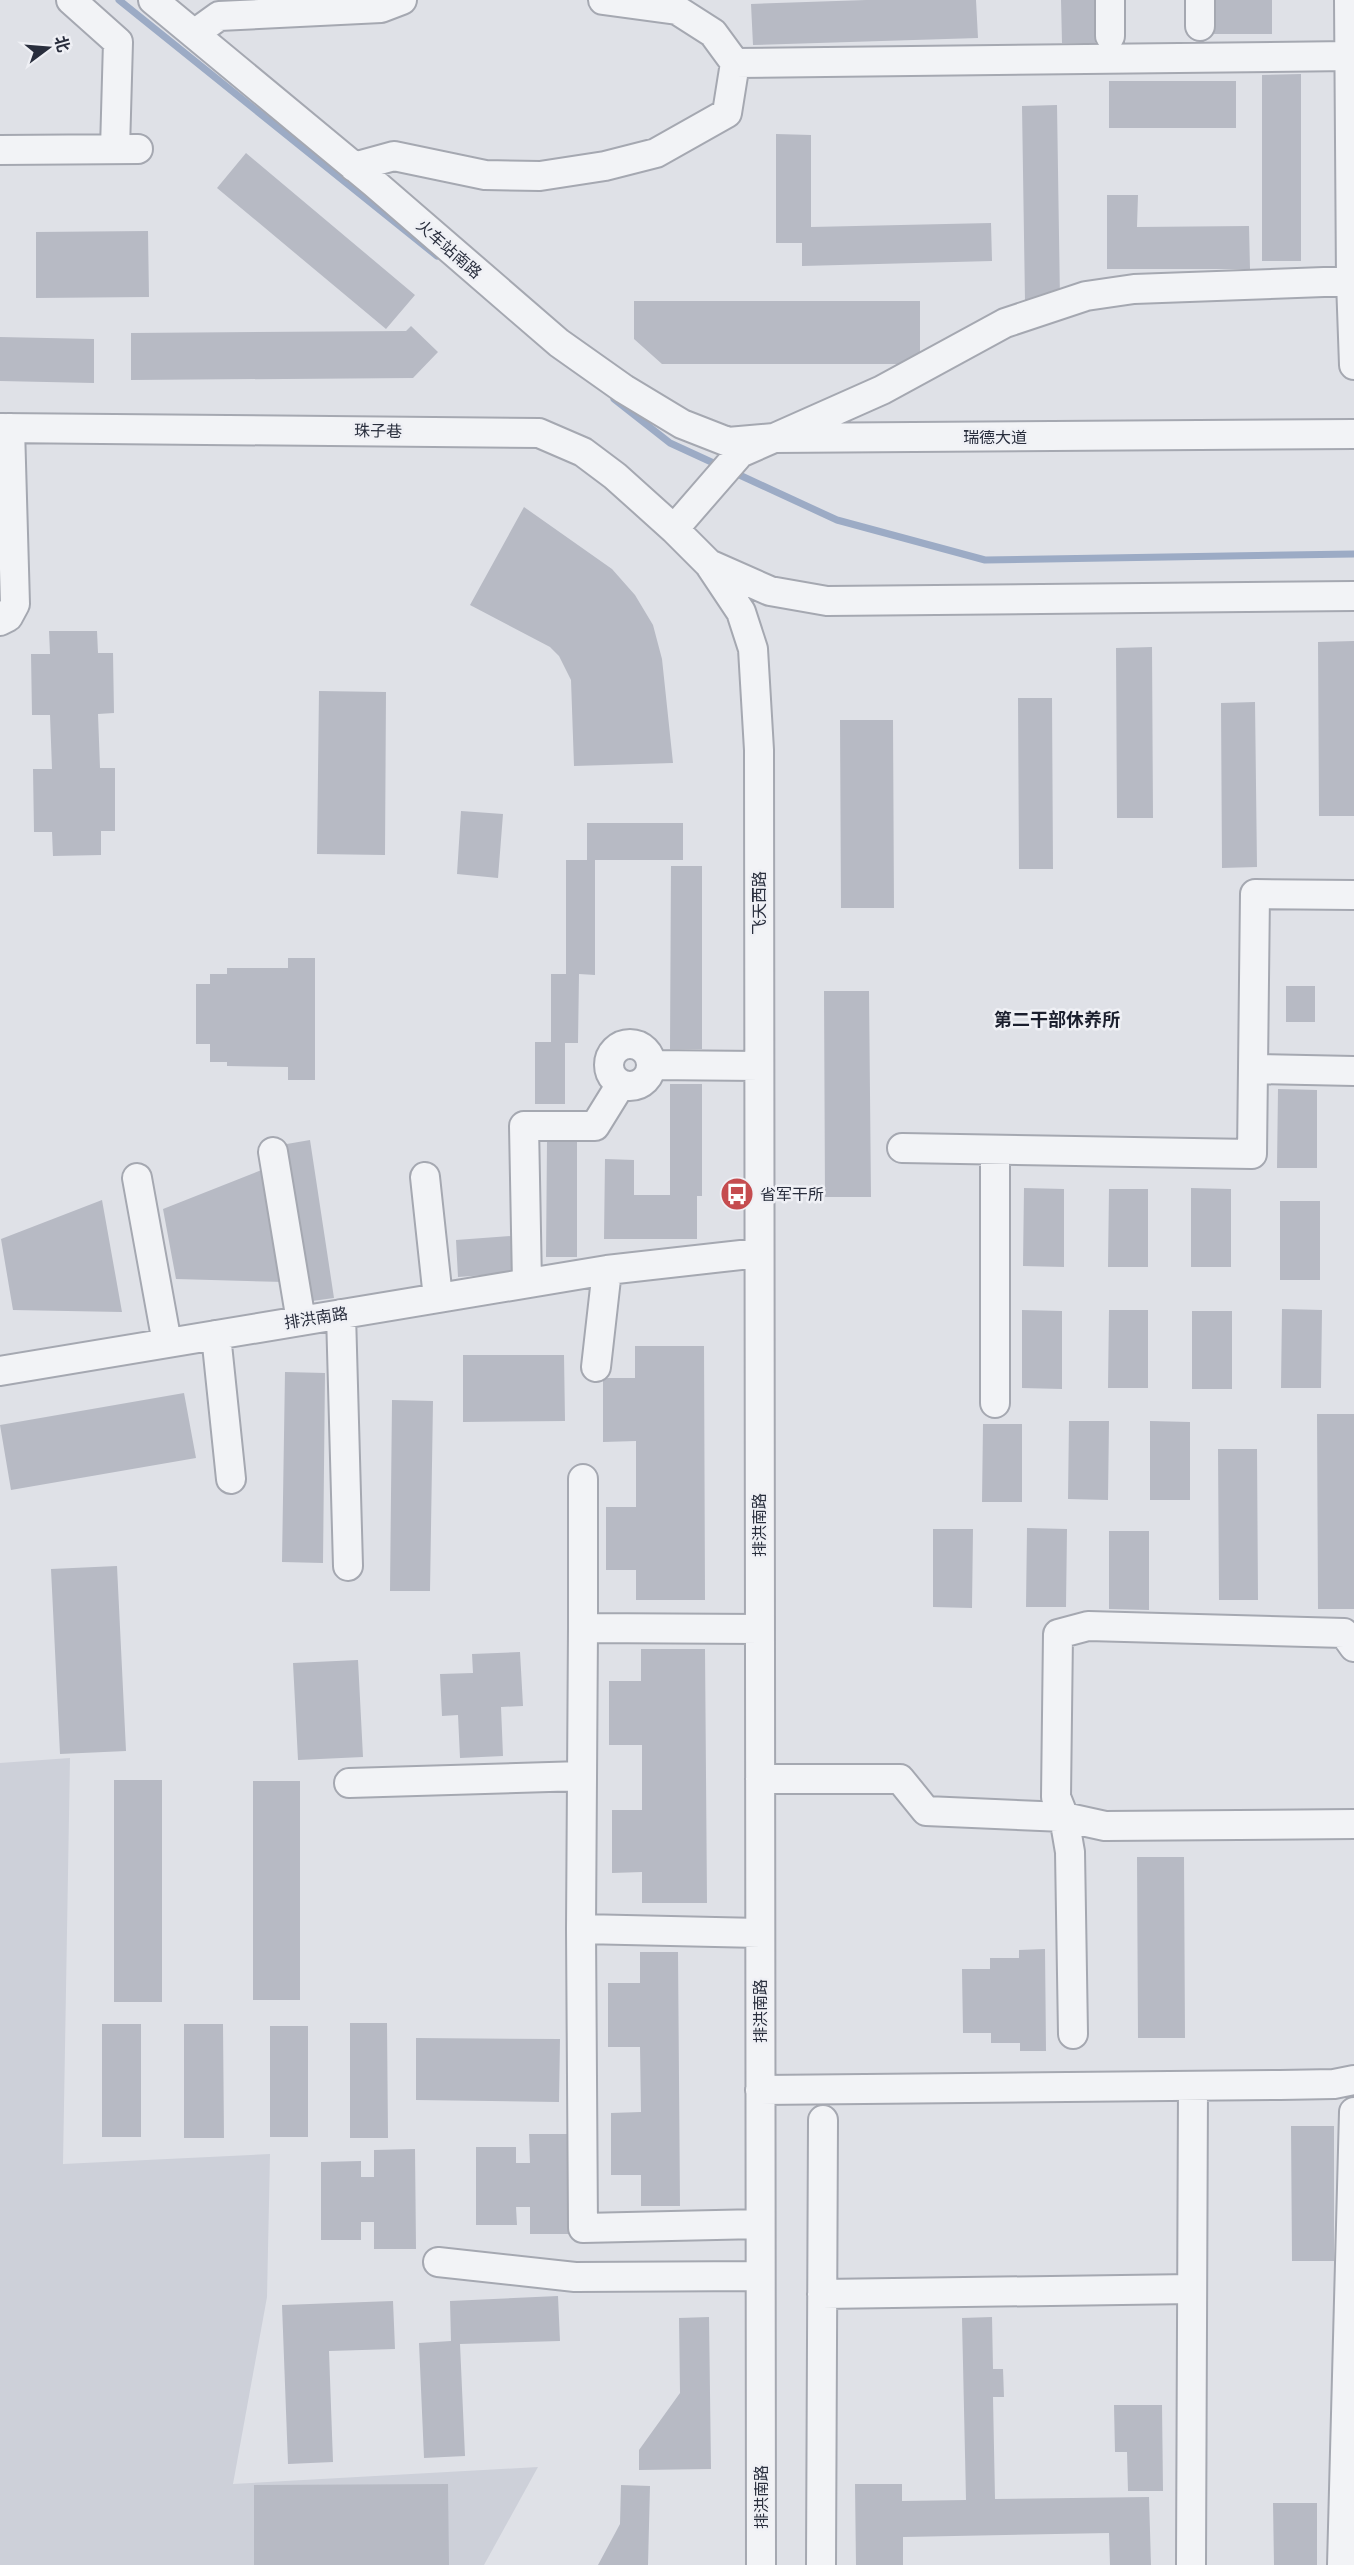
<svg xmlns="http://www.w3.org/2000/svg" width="1354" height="2565" font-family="'Roboto Condensed','Noto Sans SC',sans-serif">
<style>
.built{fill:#cdd0d9}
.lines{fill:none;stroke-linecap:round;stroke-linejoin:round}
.stream{stroke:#9cabc5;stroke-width:7}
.building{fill:#b7bac4}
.minor-casing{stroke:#a5a8b1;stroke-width:32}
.minor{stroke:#f2f3f6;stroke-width:28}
.labels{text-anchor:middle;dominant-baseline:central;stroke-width:5;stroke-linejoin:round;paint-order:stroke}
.street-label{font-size:16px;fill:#292e3d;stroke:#eff0f5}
.poi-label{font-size:16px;fill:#292e3d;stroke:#eff0f5;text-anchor:start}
.neighbourhood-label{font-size:18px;font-weight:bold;fill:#1b1f2e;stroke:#eff0f5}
</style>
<rect width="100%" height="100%" fill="#dfe1e7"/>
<path class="built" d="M70,1758L63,2164L270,2154L267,2297L233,2484L538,2467L484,2565H0V1763Z"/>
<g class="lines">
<path class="stream" d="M119,0L437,256
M614,399L670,443L720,466
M733,472L837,520L985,560L1354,554"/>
</g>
<path class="building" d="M866,0H976L978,38L753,45L751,4Z
M1061,0H1094L1095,43H1062Z
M1215,0H1272V34H1214Z
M1301,74V261H1262V75Z
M1109,81H1236V128H1109Z
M1057,105L1060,300L1025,301L1022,106Z
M776,134L811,135V227L991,223L992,261L802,266V243H776Z
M246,153L415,295L386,329L217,188Z
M1107,195H1138L1137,227L1249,226L1250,269H1107Z
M148,231L149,297L36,298V232Z
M634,301H920V364H662L634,339Z
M411,326L438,352L413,378L131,380V333L406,331Z
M0,337L94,339V383L0,381Z
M524,507L612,569L635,595L653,625L662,659L673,763L574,766L571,680L559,656L550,647L470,605Z
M49,631H97L98,653H113L114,713L98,714L100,768H115V831H101V855L53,856L52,832H34L33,769H52L50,715H32L31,654H50Z
M1354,641V816H1319L1318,642Z
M1152,647L1153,818H1117L1116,648Z
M319,691L386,692L385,855L317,854Z
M1018,698H1052L1053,869H1019Z
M1255,702L1257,867L1222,868L1221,703Z
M840,720H893L894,908H841Z
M461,811L503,814L498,878L457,874Z
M587,823H683V860H595V975L579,974L578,1043H565V1104H535V1042H551V974H566V860H587Z
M671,866H702V1049H670Z
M288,958H315V1080H288V1067L227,1066V1062H210V1044H196V984H210V974H227V968H288Z
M1286,986H1315V1022H1286Z
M824,991H869L871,1197H825Z
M670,1084H702V1196H697V1239H604L605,1159L634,1160V1195H670Z
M1278,1089L1317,1090V1168H1277Z
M310,1140L334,1298L305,1302L281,1145Z
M547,1142H577V1257H546Z
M264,1169L285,1282L176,1279L163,1209Z
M1024,1188L1064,1189V1267L1023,1266Z
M1191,1188L1231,1189V1267H1191Z
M1109,1189H1148V1267H1108Z
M102,1200L122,1312L13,1310L1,1239Z
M1280,1201H1320V1280H1280Z
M511,1236L514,1273L458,1277L456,1240Z
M1282,1309L1322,1310L1321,1388H1281Z
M1022,1310L1062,1311V1389L1022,1388Z
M1109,1310H1148V1388H1108Z
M1192,1311H1232V1389H1192Z
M635,1346H704L705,1600H636V1570H606V1507H636V1441L603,1442V1378H635Z
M463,1355H564L565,1421L463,1422Z
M285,1372L325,1373L323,1563L282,1562Z
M184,1393L196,1458L11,1490L0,1425Z
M392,1400L433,1401L430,1591H390Z
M1317,1414H1354V1609H1318Z
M1069,1421H1109L1108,1500L1068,1499Z
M1150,1421L1190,1422V1500H1150Z
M983,1424H1022V1502H982Z
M1218,1449H1257L1258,1600H1219Z
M1027,1528L1067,1529L1066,1607H1026Z
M933,1529H973L972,1608L933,1607Z
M1109,1531H1149V1610L1109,1609Z
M117,1566L126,1751L60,1754L51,1569Z
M641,1649H705L707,1903H642V1872L612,1873V1810H642V1745H609V1681H641Z
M520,1652L523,1706L501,1707L503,1756L460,1758L458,1715L442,1716L440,1674L473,1673L472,1654Z
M358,1660L363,1757L298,1760L293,1663Z
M114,1780H162V2002H114Z
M253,1781H300V2000H253Z
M1137,1857H1184L1185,2038H1138Z
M1045,1949L1046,2051H1020V2043H991V2033H963L962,1969H990V1958H1019V1950Z
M640,1952H678L680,2206H641V2175H611V2113L641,2112L640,2047H608V1983H640Z
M350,2023H387L388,2138H350Z
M102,2024H141V2137H102Z
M184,2024H223L224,2138H184Z
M270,2026H308V2137H270Z
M416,2038L560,2039L559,2102L416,2100Z
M1291,2126H1334V2261H1292Z
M529,2134H570L571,2234H530V2207H516L517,2225H476V2147H516V2163H530Z
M415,2149L416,2249H374V2222H361V2240H321V2162L361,2161V2177H374V2150Z
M558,2296L560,2341L460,2344L465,2456L424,2458L419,2343L451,2341L450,2301Z
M393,2301L395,2349L329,2351L333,2462L288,2464L282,2305Z
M709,2317L711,2469L639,2470V2450L680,2393L679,2318Z
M992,2317L993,2369H1003L1004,2397H993L995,2499L1149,2497L1151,2565H1110L1109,2533L903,2537V2565H856L855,2484H902V2501L966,2500L962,2318Z
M1114,2405H1162L1163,2491H1128L1127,2452H1115Z
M448,2484L449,2565H254V2485Z
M621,2485L650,2486L648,2565H598L620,2524Z
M1273,2503H1317V2565H1274Z"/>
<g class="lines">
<defs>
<path id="minor" d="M71,0L118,42L115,149
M153,0L374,183L559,343L624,389L682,424L728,442L774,438L882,390L1005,323L1086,296L1134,289L1351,281
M1110,0V36
M1349,0L1351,281L1354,365
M1200,26V0
M194,34L219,16L381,8L402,0
M735,63L1349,56
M0,150L138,149
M354,167L394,156L485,175L540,176L605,166L656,153L727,113L735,63L713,33L677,10L603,0
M0,428L539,433L583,452L615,476L674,529L709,564L741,612L753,649L759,750L761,2565
M674,529L740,453L774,438L1354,434
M709,564L770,591L827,601L1354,596
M0,621L8,617L15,604L10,428
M609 1065a21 21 0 1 1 42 0a21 21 0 1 1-42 0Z
M651,1065L759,1066
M1253,1069L1354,1071
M902,1148L1252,1154L1255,894L1354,895
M273,1152L301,1321
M425,1177L438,1298
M137,1178L167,1343
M527,1283L524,1126H595L621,1084
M341,1314L348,1566
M216,1335L231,1479
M596,1367L607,1270
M0,1371L607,1270L759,1253
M995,1403V1150
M583,1479V1628L760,1629
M583,1628L581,1929L760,1933
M760,1779H900L926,1811L1064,1817L1105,1826L1354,1824
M349,1783L582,1776
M581,1929L583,2228L760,2224
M1073,2034L1070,1852L1064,1817L1056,1797L1058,1634L1088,1626L1344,1633L1354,1647
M760,2090L1280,2085L1334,2084L1354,2080
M438,2262L575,2277L760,2276
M822,2294L1192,2289
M821,2565L823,2120
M1191,2565L1193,2086
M1342,2565L1354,2112"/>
</defs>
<use href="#minor" class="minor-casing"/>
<use href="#minor" class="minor"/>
</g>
<defs>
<symbol id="bus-disc" viewBox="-11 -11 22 22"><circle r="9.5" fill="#c54c4f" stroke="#eff0f5"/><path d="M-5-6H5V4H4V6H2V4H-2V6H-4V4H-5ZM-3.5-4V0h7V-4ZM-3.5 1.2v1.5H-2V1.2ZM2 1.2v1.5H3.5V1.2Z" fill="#fff"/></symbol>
</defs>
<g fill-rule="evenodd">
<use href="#bus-disc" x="718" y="1175" width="38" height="38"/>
</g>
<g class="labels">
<g class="street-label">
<text transform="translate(449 249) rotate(41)">火车站南路</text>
<text transform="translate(378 431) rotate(1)">珠子巷</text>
<text x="995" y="437">瑞德大道</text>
<text transform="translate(759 903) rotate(-90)">飞天西路</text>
<text transform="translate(316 1318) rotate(-9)">排洪南路</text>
<text transform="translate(759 1525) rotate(-90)">排洪南路</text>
<text transform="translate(760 2011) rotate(-90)">排洪南路</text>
<text transform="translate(761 2497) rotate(-90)">排洪南路</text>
</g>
<g class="poi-label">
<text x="760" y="1194">省军干所</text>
</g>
<g class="neighbourhood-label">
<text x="1057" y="1019">第二干部休养所</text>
</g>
</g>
<g transform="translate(48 48) rotate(74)" stroke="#eff0f5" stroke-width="4.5" paint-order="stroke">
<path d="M0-4.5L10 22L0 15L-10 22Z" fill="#292e3d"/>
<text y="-9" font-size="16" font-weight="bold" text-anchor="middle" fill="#292e3d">北</text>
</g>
</svg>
